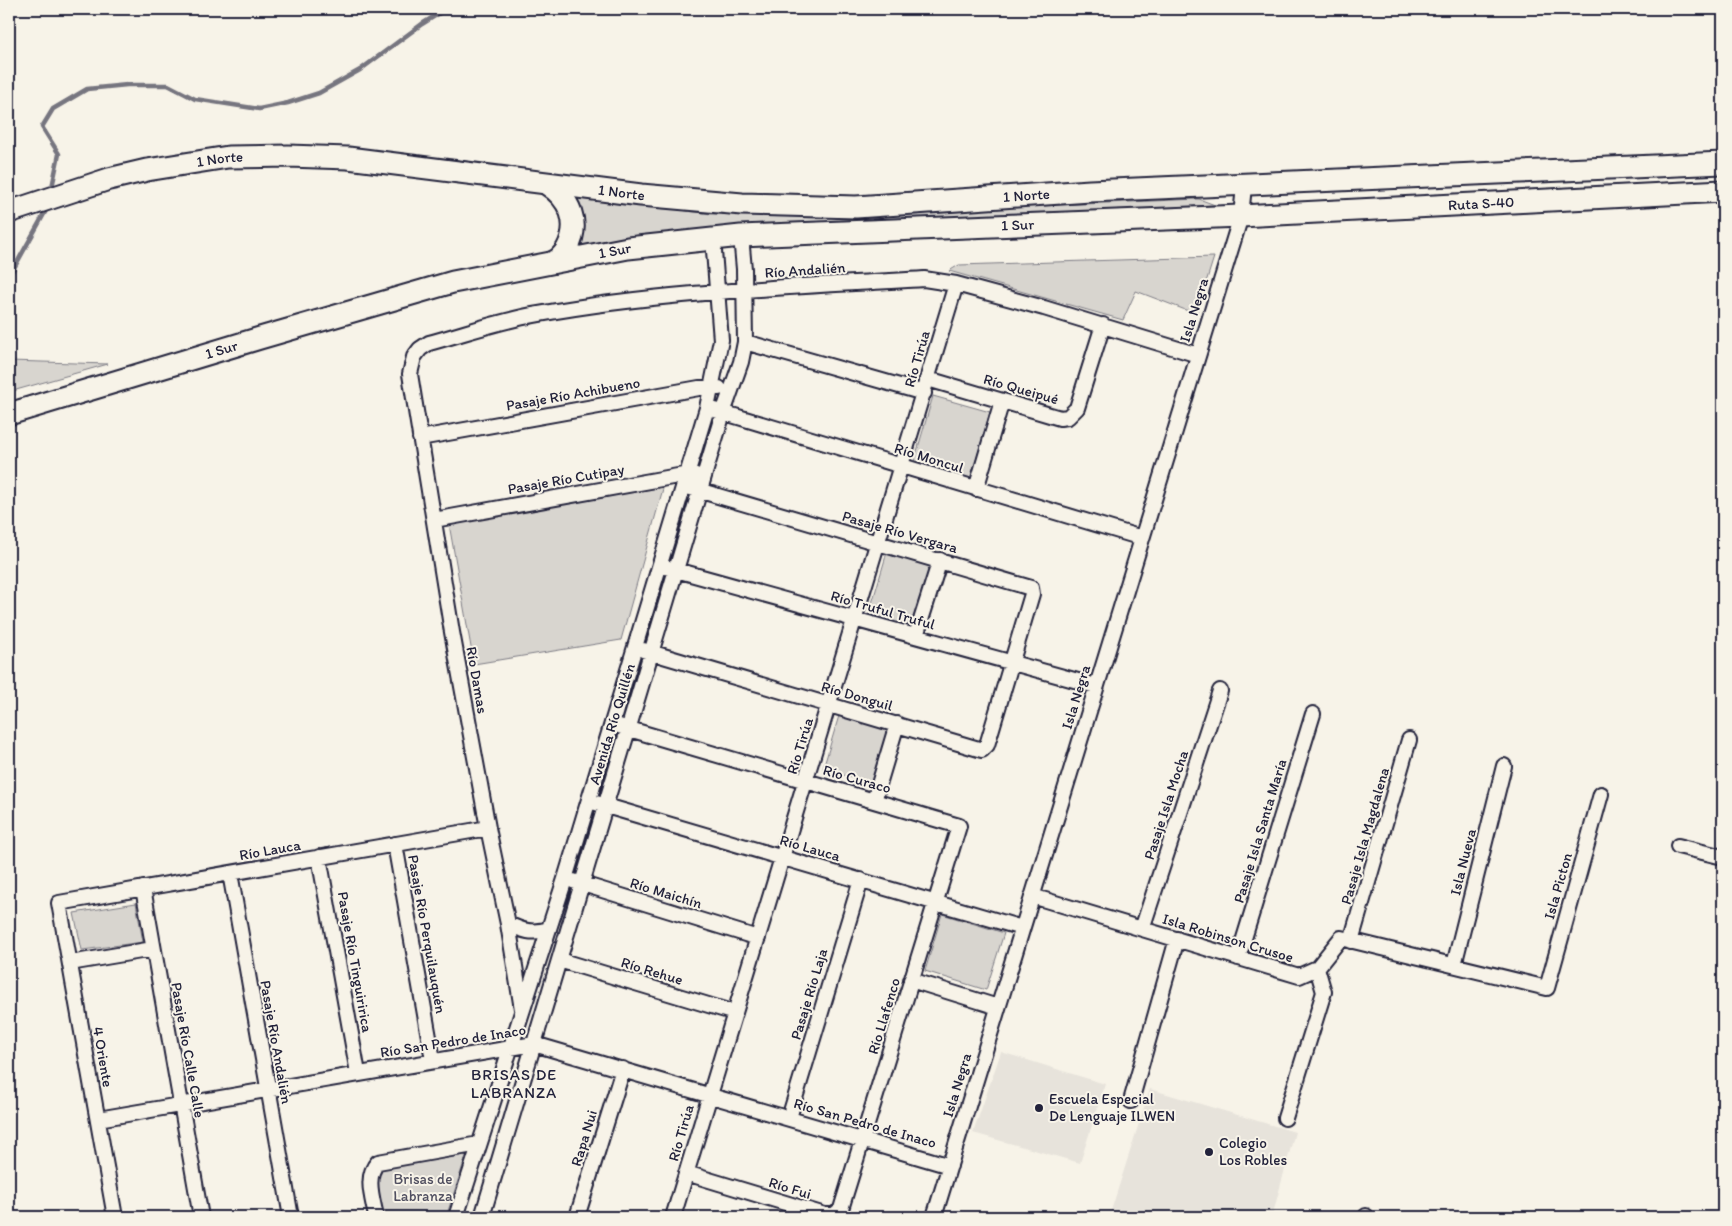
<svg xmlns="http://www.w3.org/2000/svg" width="1732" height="1226" font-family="Itim,sans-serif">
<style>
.built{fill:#e7e3db}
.green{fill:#d8d5cf;stroke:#7d7c85}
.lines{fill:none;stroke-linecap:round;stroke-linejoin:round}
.stream{stroke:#76747f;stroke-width:4.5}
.minor-casing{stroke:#22223b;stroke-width:18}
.primary-casing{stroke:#22223b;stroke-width:25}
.minor{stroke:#f7f3e8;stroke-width:14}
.primary{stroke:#f7f3e8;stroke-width:21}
.poi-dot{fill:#22223b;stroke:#f7f3e8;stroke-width:2}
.labels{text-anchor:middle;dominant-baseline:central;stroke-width:4;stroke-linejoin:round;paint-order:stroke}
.street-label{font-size:15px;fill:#22223b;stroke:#f7f3e8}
.poi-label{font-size:15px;fill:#22223b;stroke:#f7f3e8;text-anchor:start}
.park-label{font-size:15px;fill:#504f60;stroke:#f7f3e8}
.neighbourhood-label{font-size:16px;letter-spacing:1px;fill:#22223b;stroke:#f7f3e8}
</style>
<rect width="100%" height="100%" fill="#f7f3e8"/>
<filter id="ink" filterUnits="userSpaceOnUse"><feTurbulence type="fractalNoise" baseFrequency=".02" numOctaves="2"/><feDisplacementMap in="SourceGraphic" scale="10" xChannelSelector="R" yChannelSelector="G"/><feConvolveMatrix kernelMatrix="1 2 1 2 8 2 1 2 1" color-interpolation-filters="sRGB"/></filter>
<g filter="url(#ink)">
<path class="built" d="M1001,1052L1105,1084L1080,1163L973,1133Z
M1150,1089L1295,1132L1272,1217H1109Z"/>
<path class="green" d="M574,196L711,214L806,216L1199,199L1215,205L785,229L578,250Z
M1214,257L1196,314L1136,291L1123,320L949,271L959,265Z
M9,361L108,364L9,392Z
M933,396L990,412L970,481L913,465Z
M664,485L621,640L474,664L449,524Z
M888,549L932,562L910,627L868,617Z
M841,709L889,724L871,783L823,769Z
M136,903L143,942L82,950L74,913Z
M942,914L1004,933L986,990L925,971Z
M467,1153L446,1217H380L374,1183L382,1167Z"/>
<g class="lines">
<path class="stream" d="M51,192L59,154L42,127L53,109L87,89L127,85H168L195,99L259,109L288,103L319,93L360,70L422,24L446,9
M9,277L48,207"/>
<defs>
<path id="minor" d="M745,342L924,393
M928,379L1060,418L1068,417L1077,408L1103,325
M715,410L1142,538
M420,438L699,388H719
M976,489L1002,401
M434,520L689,474L696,475
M669,568L1096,686
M916,636L940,560
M643,650L982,750L987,745L1032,594L1031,588L691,488
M619,726L959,826L841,1209L834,1215H825L686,1173
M874,801L897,724
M596,803L1022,928
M395,844L433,1060
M1678,846L1723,857
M319,857L358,1073
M230,873L291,1217
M573,881L758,938
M143,888L201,1217
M1032,896L1299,976L1317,968L1341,938L1547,988L1601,794
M508,924C523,931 532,934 549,929
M1142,929L1220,691
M1351,941L1409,740
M1238,958L1313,714
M559,960L735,1013
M70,963L153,949
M1454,965L1504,766
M911,980L998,1007
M522,1009L508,924L488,828L452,632L410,374L414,357L420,349L429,343C466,333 502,320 539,314C665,291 797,287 924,279L956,284L1044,308L1198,355
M1131,1101L1177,939
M789,1118L861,880
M1285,1118L1324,992L1317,968
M98,1119L534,1044L950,1166
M115,1217L59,903L488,828
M376,1217C373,1199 364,1177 378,1162L479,1144
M456,1217L565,879L707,408L721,340L713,238
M482,1217L723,413L741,362L745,342L744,269L741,236
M577,1217L623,1069
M673,1217L956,284
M934,1217L1241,216L1244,186
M1366,1217V1216"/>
<g id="primary">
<path d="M547,184C570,199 581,223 567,249C563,255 559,260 553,262"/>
<path id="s1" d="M9,212L109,179L147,170L228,157L288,156L348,158L641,195L742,204L856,207L1090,191L1723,163"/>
<path id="s2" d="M9,414L260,338L453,282L628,248L741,236L1241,216L1723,191"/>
</g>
</defs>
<use href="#minor" class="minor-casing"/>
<use href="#primary" class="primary-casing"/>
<use href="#minor" class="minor"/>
<use href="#primary" class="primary"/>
</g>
</g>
<g class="poi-dot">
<circle cx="1039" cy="1108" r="5"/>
<circle cx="1209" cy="1152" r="5"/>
</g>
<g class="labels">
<g class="street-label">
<text stroke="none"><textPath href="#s1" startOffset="218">1 Norte</textPath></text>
<text stroke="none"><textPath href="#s1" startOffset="622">1 Norte</textPath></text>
<text stroke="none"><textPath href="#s1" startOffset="1028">1 Norte</textPath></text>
<text stroke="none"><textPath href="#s2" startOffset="1496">Ruta S-40</textPath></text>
<text stroke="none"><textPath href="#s2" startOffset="1032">1 Sur</textPath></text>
<text stroke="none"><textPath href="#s2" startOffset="628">1 Sur</textPath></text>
<text transform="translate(805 270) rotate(-4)">Río Andalién</text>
<text transform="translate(1194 310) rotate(-73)">Isla Negra</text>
<text stroke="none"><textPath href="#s2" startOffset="222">1 Sur</textPath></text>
<text transform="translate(917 359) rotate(-74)">Río Tirúa</text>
<text transform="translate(1021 389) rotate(16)">Río Queipué</text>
<text transform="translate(573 394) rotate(-10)">Pasaje Río Achibueno</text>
<text transform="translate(929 458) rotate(17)">Río Moncul</text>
<text transform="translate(566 479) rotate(-10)">Pasaje Río Cutipay</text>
<text transform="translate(900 532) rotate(16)">Pasaje Río Vergara</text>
<text transform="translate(883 610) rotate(16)">Río Truful Truful</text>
<text transform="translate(477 680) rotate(80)">Río Damas</text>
<text transform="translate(857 696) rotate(16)">Río Donguil</text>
<text transform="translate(1076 697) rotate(-73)">Isla Negra</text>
<text transform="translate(612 724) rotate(-73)">Avenida Río Quillén</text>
<text transform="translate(800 746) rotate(-73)">Río Tirúa</text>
<text transform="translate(857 779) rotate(16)">Río Curaco</text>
<text transform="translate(1166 805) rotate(-72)">Pasaje Isla Mocha</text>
<text transform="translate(1260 831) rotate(-73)">Pasaje Isla Santa María</text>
<text transform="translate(1365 836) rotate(-74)">Pasaje Isla Magdalena</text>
<text transform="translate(810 848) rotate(16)">Río Lauca</text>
<text transform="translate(270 850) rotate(-10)">Río Lauca</text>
<text transform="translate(1463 862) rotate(-76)">Isla Nueva</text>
<text transform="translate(1558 886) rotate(-74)">Isla Picton</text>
<text transform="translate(666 893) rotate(17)">Río Maichín</text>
<text transform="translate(427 934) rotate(80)">Pasaje Río Perquilauquén</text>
<text transform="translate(1228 938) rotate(17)">Isla Robinson Crusoe</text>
<text transform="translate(355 962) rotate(80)">Pasaje Río Tinguiririca</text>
<text transform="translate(652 971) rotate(17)">Río Rehue</text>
<text transform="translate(809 994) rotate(-73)">Pasaje Río Laja</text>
<text transform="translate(884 1016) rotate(-73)">Río Llafenco</text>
<text transform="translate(453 1041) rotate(-9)">Río San Pedro de Inaco</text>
<text transform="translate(276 1042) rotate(80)">Pasaje Río Andalién</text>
<text transform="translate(188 1050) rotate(80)">Pasaje Río Calle Calle</text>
<text transform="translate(103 1057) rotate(80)">4 Oriente</text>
<text transform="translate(957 1085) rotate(-73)">Isla Negra</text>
<text transform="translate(865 1123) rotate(16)">Río San Pedro de Inaco</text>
<text transform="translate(681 1133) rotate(-74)">Río Tirúa</text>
<text transform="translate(584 1138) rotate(-73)">Rapa Nui</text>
<text transform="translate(790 1188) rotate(17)">Río Fui</text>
</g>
<g class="poi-label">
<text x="1049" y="1099">Escuela Especial<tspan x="1049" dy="17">De Lenguaje ILWEN</tspan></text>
<text x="1219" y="1143">Colegio<tspan x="1219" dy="17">Los Robles</tspan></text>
</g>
<g class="park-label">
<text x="423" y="1179">Brisas de<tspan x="423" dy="17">Labranza</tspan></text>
</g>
<g class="neighbourhood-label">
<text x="514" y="1074">BRISAS DE<tspan x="514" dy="18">LABRANZA</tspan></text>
</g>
</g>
<rect width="1732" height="1226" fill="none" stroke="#f7f3e8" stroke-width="30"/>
<rect x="15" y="15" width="1702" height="1196" fill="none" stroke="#22223b" stroke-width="2" filter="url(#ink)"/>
</svg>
